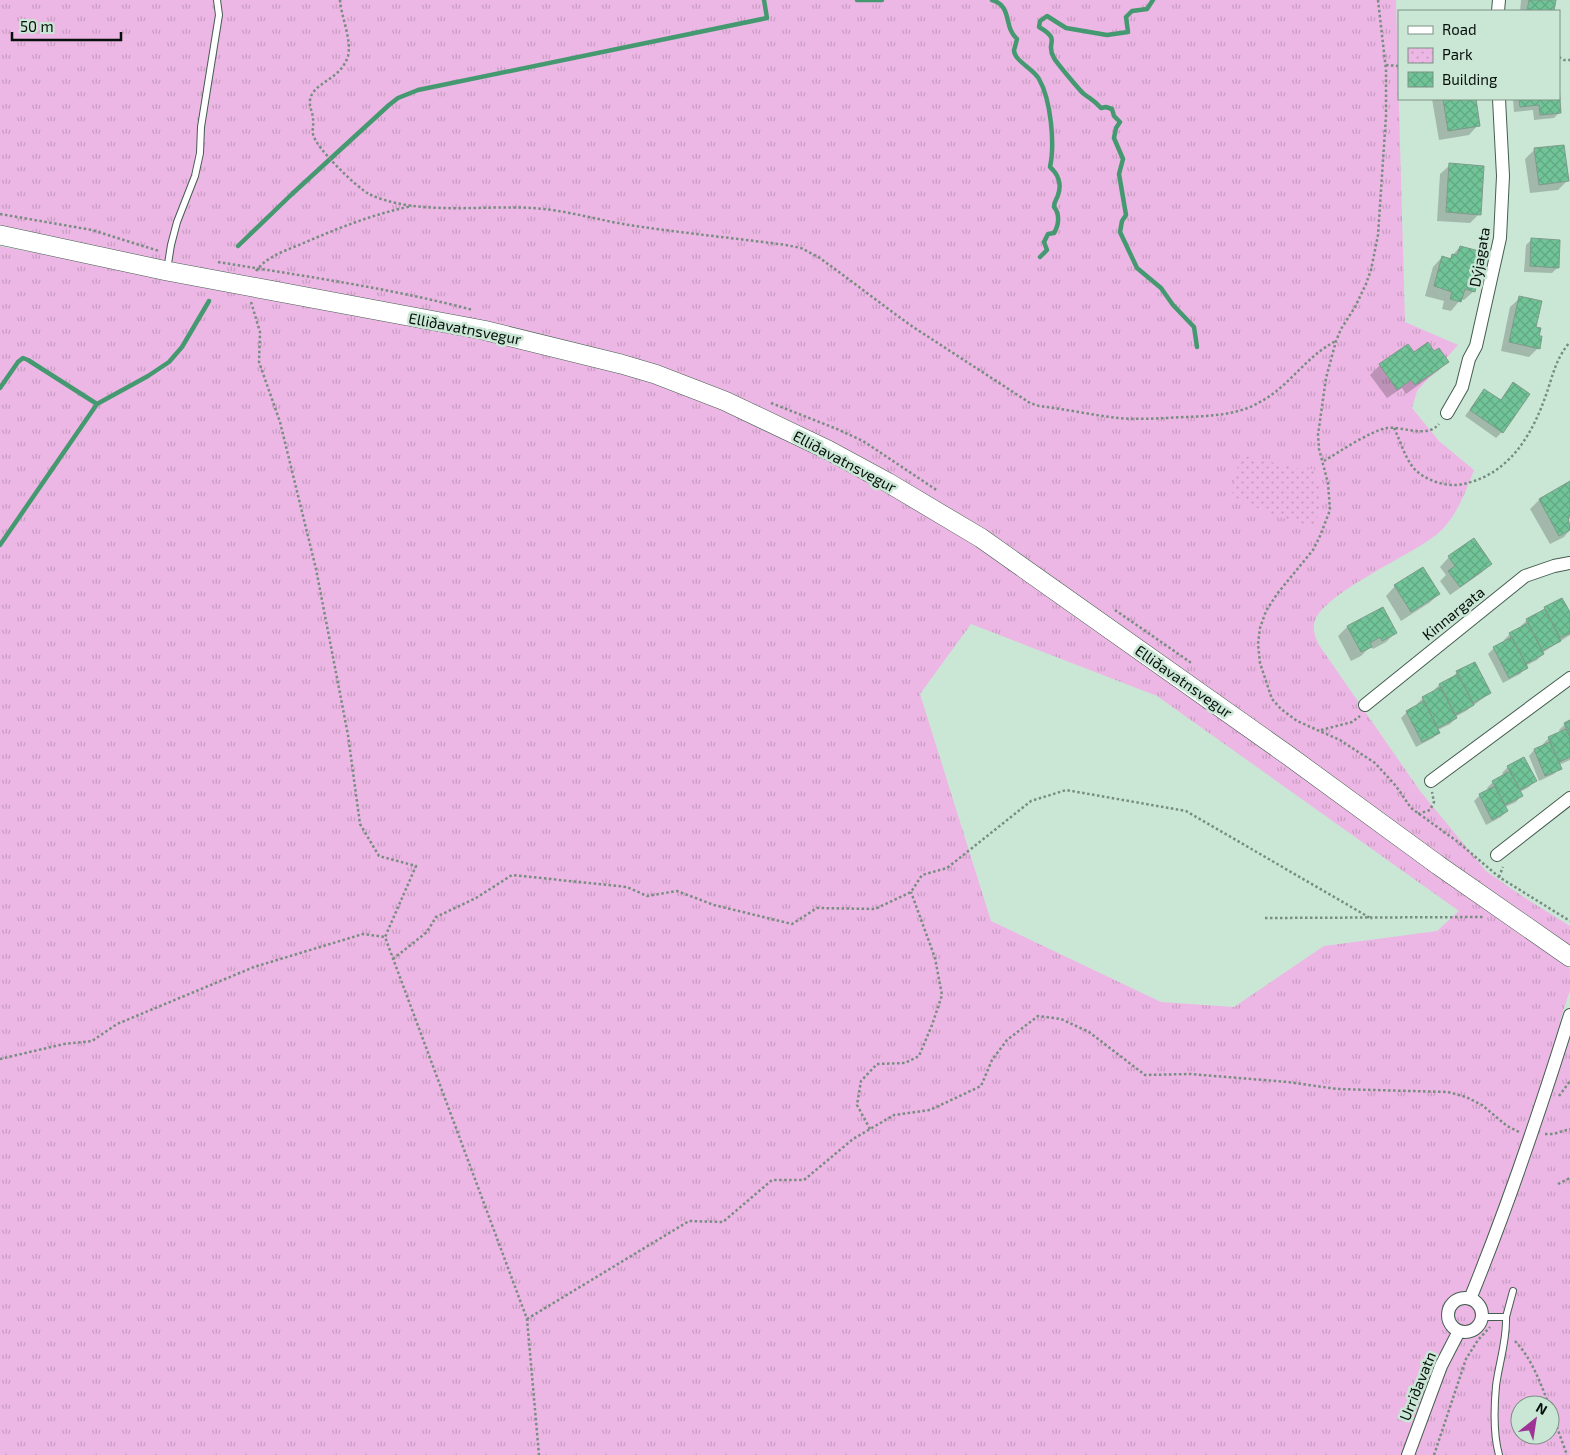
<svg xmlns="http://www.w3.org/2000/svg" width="1570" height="1455" font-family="'Exo 2',sans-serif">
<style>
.grass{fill:url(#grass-tufts);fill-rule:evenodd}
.park{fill:url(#park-dots)}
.shadow{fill:#0003}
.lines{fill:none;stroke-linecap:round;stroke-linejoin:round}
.stream{stroke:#459970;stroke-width:4.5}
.building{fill:url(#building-cross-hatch);stroke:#7f9b8b}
.lane-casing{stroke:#445e4f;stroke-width:8}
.street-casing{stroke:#445e4f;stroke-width:14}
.secondary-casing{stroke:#445e4f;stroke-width:20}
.path{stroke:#788d81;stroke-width:2.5;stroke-dasharray:2.5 2.5;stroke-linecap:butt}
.lane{stroke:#fff;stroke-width:6}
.street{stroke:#fff;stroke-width:12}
.secondary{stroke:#fff;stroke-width:19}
.labels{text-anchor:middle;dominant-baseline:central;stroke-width:5;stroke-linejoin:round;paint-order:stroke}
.street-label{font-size:15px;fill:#060f0a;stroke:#cae7d6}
</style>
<defs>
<pattern id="grass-tufts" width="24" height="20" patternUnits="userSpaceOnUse" patternTransform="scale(1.25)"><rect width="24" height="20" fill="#ecb7e4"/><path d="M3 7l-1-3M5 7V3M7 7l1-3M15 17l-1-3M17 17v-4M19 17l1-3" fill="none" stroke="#c99cc2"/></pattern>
<pattern id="park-dots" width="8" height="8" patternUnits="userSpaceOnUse" patternTransform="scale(1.25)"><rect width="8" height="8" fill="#ecb7e4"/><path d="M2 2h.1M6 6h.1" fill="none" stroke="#c99cc2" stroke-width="1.8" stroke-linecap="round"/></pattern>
<pattern id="building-cross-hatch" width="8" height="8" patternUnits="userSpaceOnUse" patternTransform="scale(1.25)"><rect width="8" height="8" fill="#71c498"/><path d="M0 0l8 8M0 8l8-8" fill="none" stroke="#60a782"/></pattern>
</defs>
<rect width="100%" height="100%" fill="#cae7d6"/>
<path class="grass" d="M0,0H1396L1405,322L1458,345L1417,391L1412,408L1439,441L1474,470C1465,493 1456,519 1436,535C1408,557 1328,591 1315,620C1312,629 1315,637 1319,645L1420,791L1486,871L1519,894L1570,926V948L999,543L708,387L0,231Z
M0,246L515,343L685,392L838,462L970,539L1566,965L1570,969V990L1560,1021L1570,1025V1455H0ZM971,624L1157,696L1459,911L1437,931L1324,946L1234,1007L1161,1002L991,921L920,694ZM1520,1405H1550V1435H1520Z"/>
<path class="park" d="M1240,455L1306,470L1314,468L1322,498L1315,527L1272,515L1232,496Z"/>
<path class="shadow" d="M1521,0H1555L1553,11H1520Z
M1559,98L1560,112L1554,118L1534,120L1533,110L1514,112L1513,99Z
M1432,99H1474L1478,125L1469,135L1439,140Z
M1563,146L1568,180L1558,190L1530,193L1525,159L1534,150Z
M1450,165L1479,214L1470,223L1437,221L1440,174Z
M1532,239L1558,267L1552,273L1524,272L1526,245Z
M1460,247L1474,291L1464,300L1461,299L1451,311L1442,309L1444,301L1425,296L1433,267L1442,257L1449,259Z
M1520,298L1538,337V348L1529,357L1501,351L1510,307Z
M1408,345L1414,354L1434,353L1448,361L1438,371L1406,394L1402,388L1387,398L1370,375L1380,365Z
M1513,384L1502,432L1496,438L1465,416L1484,390L1500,401Z
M1570,483V519H1569L1570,530L1564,537L1550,544L1530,509L1539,500Z
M1449,557L1490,564L1481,573L1450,595L1440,581L1446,575L1440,567Z
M1423,569L1439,594L1429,603L1401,621L1386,596L1395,586Z
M1382,608L1395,633L1386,642L1373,649L1371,646L1361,656L1351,661L1338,636L1347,627Z
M1545,608L1570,615V635L1542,653L1543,654L1537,660L1525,666L1526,668L1520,674L1503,683L1488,654L1494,648L1505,642L1504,640L1510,634L1522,628L1521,626L1527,620L1538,614Z
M1457,672L1490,693L1466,711L1455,717L1456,718L1450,724L1438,730L1439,732L1433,738L1416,747L1401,718L1407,712L1418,706L1417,704L1423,698L1434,692V690L1439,685L1451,679Z
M1570,721V760L1559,765L1560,768L1554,774L1539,781L1529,756L1534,750L1544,746L1543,744L1549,738L1560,733L1559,730L1565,724Z
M1508,767L1535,781L1529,787L1520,792L1521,796L1516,802L1505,807L1507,811L1501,817L1486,825L1474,801L1480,795L1489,791L1487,788L1493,782L1504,776L1502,773Z"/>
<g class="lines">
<path class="stream" d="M857,0H882
M992,0C1013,6 1003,27 1017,39C1016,43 1015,47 1014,50C1014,61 1034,69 1039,79C1051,100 1055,144 1050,167C1058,174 1062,184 1058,195C1057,199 1054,201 1054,207C1060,214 1059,225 1054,233L1048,234L1044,242L1047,250L1040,257
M1153,0L1147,9L1132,11L1126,17L1128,32L1107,35L1066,28L1047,16L1040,21L1039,27C1063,41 1044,42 1054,58C1056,62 1081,92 1084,94C1092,100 1094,100 1101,108L1106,107L1112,109L1114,116L1120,122L1116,128L1114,138L1123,159L1119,174L1126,215L1122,221L1120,232L1137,268L1161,288L1173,305L1194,327L1197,347
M238,246L292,194L389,105L398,98L418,90L767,18L764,0
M0,388L18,362L23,358L28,360L97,404
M0,545L97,404L148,376L169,362L182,347L209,301"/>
</g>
<path class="building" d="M1529,0H1556L1554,11H1527Z
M1559,86L1561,113L1540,115L1539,105L1520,107L1519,99H1559Z
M1443,99H1476L1480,126L1448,131Z
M1564,145L1569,181L1539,185L1534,148Z
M1449,163L1484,166L1481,215L1446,212Z
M1531,238L1560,240L1559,268L1530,266Z
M1460,246L1479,251L1473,274L1479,275L1475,292L1465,289L1461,302L1450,299L1452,292L1434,286L1442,256L1451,259L1452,254L1457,255Z
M1519,296L1542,301L1536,327L1541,328L1539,336H1542L1540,349L1509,342Z
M1428,342L1434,351L1439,348L1449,362L1415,385L1411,380L1397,390L1379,364L1408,344L1414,352Z
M1513,382L1530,394L1503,433L1470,410L1484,389L1501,400Z
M1570,481V516H1568L1570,530L1559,536L1539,499Z
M1474,538L1492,564L1460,587L1448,571L1455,566L1448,556Z
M1423,567L1440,594L1411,612L1394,585Z
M1562,598L1570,612V633L1560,638L1544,607Z
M1383,607L1397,633L1382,641L1380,637L1370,643L1372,647L1361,652L1347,626Z
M1545,609L1561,641L1542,651L1526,619Z
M1528,623L1544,654L1526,664L1509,633Z
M1512,637L1528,668L1509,678L1493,647Z
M1475,662L1491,693L1473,703L1456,671Z
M1458,674L1474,705L1455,715L1439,684Z
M1441,687L1457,718L1438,728L1422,697Z
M1424,701L1440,733L1422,742L1406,711Z
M1570,720V737L1564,723Z
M1566,729L1570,737V757L1559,762L1548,737Z
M1550,742L1562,769L1545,776L1534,749Z
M1524,757L1537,781L1520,790L1507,766Z
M1510,771L1523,796L1505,805L1492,781Z
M1495,786L1508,811L1492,820L1479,794Z"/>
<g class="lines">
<defs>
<path id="lane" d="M167,270L171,245L177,222L195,176L200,153L201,127L219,15L217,0
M1482,1317H1506L1513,1291
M1499,1455C1493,1433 1494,1408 1496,1386C1499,1362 1507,1341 1506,1317"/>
<path id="street" d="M1498,11L1499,0
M1447,413L1462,387L1469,359L1476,346L1500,238L1503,176L1499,99
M1365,705L1525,576L1554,566L1570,563
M1431,781L1570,678
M1497,855L1570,798
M1448 1315a17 17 0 1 1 34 0a17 17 0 1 1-34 0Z
M1470,1299C1508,1206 1540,1111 1570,1015
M1408,1455L1441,1366L1459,1331"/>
<path id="secondary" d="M0,235L167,271L483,330L621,364L655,374L725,401L828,450L887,482L981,538L1289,756L1438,865L1570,957"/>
</defs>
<use href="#lane" class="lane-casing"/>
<use href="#street" class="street-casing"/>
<use href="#secondary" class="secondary-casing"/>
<path class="path" d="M340,0C341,16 352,40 348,56C341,80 313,82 310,100C309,107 313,113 313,119C314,124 312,129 313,134C315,147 356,187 369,194C415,216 482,205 533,208C565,210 598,220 629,225C681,233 734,238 786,245L801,248L820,258L910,325L1030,403L1039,406C1065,409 1092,415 1118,418C1141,420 1163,418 1186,417C1211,416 1238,415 1260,402C1290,386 1306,356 1336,341
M1378,0L1386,70V116L1378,235L1371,270L1366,284L1355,307L1341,329L1336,341L1326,378L1318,435L1319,449L1328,483L1330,510L1320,536L1313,550L1277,594L1266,611L1260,628L1258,644L1260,663L1272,699L1281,709L1297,721L1340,740L1375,763L1396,786L1411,808L1458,842L1499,877L1570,921
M1559,57L1564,60H1570
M1386,65L1399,66
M0,214L92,230L159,251
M218,262C303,276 390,288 473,310
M256,271C268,255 288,250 306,242C341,227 374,214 412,206
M251,302L260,332L259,362L280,422L316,569L348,735L360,824L379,856L416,866L385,937L527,1319L539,1455
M771,403L837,429L863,441L938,491
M1394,428C1400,440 1404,455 1412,466C1422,480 1447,488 1463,484C1512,474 1535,430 1549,386C1554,370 1558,356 1570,342
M1324,461C1339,452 1370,431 1387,428C1404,426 1426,439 1439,424
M1115,610L1190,662L1189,665
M1321,730L1352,722L1360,716
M1418,814L1430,810L1434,802L1432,792
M1499,877L1503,867
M1265,918L1484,917
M393,959L427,932L436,917L476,898L512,875L627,887L647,896L677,891L714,905L792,924L817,908L875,909L911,892L922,875L947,868L1031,801L1066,790L1186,811L1372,919
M0,1059L64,1044L92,1041L117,1024L254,967L363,934L385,937
M1559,1096L1570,1081
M870,1129L857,1105L861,1081L877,1064L905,1063L919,1056L932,1025L942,995L935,958L911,892
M1545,1134H1553L1570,1129
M1558,1184L1570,1178
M527,1319L689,1221L723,1222L772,1180H804L853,1139L894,1115L930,1110L981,1086L992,1060L1007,1040L1038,1016L1061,1019L1089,1032L1145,1075L1190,1074L1288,1082L1337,1089L1448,1092L1466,1097L1482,1105L1507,1126L1519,1132
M1515,1341C1532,1359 1540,1382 1549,1405
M1550,1408L1567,1455
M1434,1455L1466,1359L1478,1340L1490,1327"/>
<use href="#lane" class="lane"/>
<use href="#street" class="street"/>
<use href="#secondary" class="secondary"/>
</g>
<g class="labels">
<g class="street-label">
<text transform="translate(1479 257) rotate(-80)">Dýjagata</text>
<text transform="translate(465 328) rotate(11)">Elliðavatnsvegur</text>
<text transform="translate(845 461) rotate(28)">Elliðavatnsvegur</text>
<text transform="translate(1453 613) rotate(-39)">Kinnargata</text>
<text transform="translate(1184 681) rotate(35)">Elliðavatnsvegur</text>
<text transform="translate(1417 1386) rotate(-68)">Urriðavatn</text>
</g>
</g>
<rect x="1398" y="10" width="162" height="90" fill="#cae7d6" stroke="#7c9184"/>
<rect x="1408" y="26" width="25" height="8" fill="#ffffff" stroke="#7c9184"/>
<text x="1442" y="35" font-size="15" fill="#060f0a">Road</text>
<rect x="1408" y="48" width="25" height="15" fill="url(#park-dots)" stroke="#7c9184"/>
<text x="1442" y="60" font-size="15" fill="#060f0a">Park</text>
<rect x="1408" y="72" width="25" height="15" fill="url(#building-cross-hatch)" stroke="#7c9184"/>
<text x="1442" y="85" font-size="15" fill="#060f0a">Building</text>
<g transform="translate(1535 1420) rotate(30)"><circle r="24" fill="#cae7d6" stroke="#7c9184"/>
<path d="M0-4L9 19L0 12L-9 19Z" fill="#9f3496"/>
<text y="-8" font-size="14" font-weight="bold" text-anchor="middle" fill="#060f0a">N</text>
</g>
<path d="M12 32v8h109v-8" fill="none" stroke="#060f0a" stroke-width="2.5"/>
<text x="20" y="32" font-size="15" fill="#060f0a" stroke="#cae7d6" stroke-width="4" paint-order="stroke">50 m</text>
</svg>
